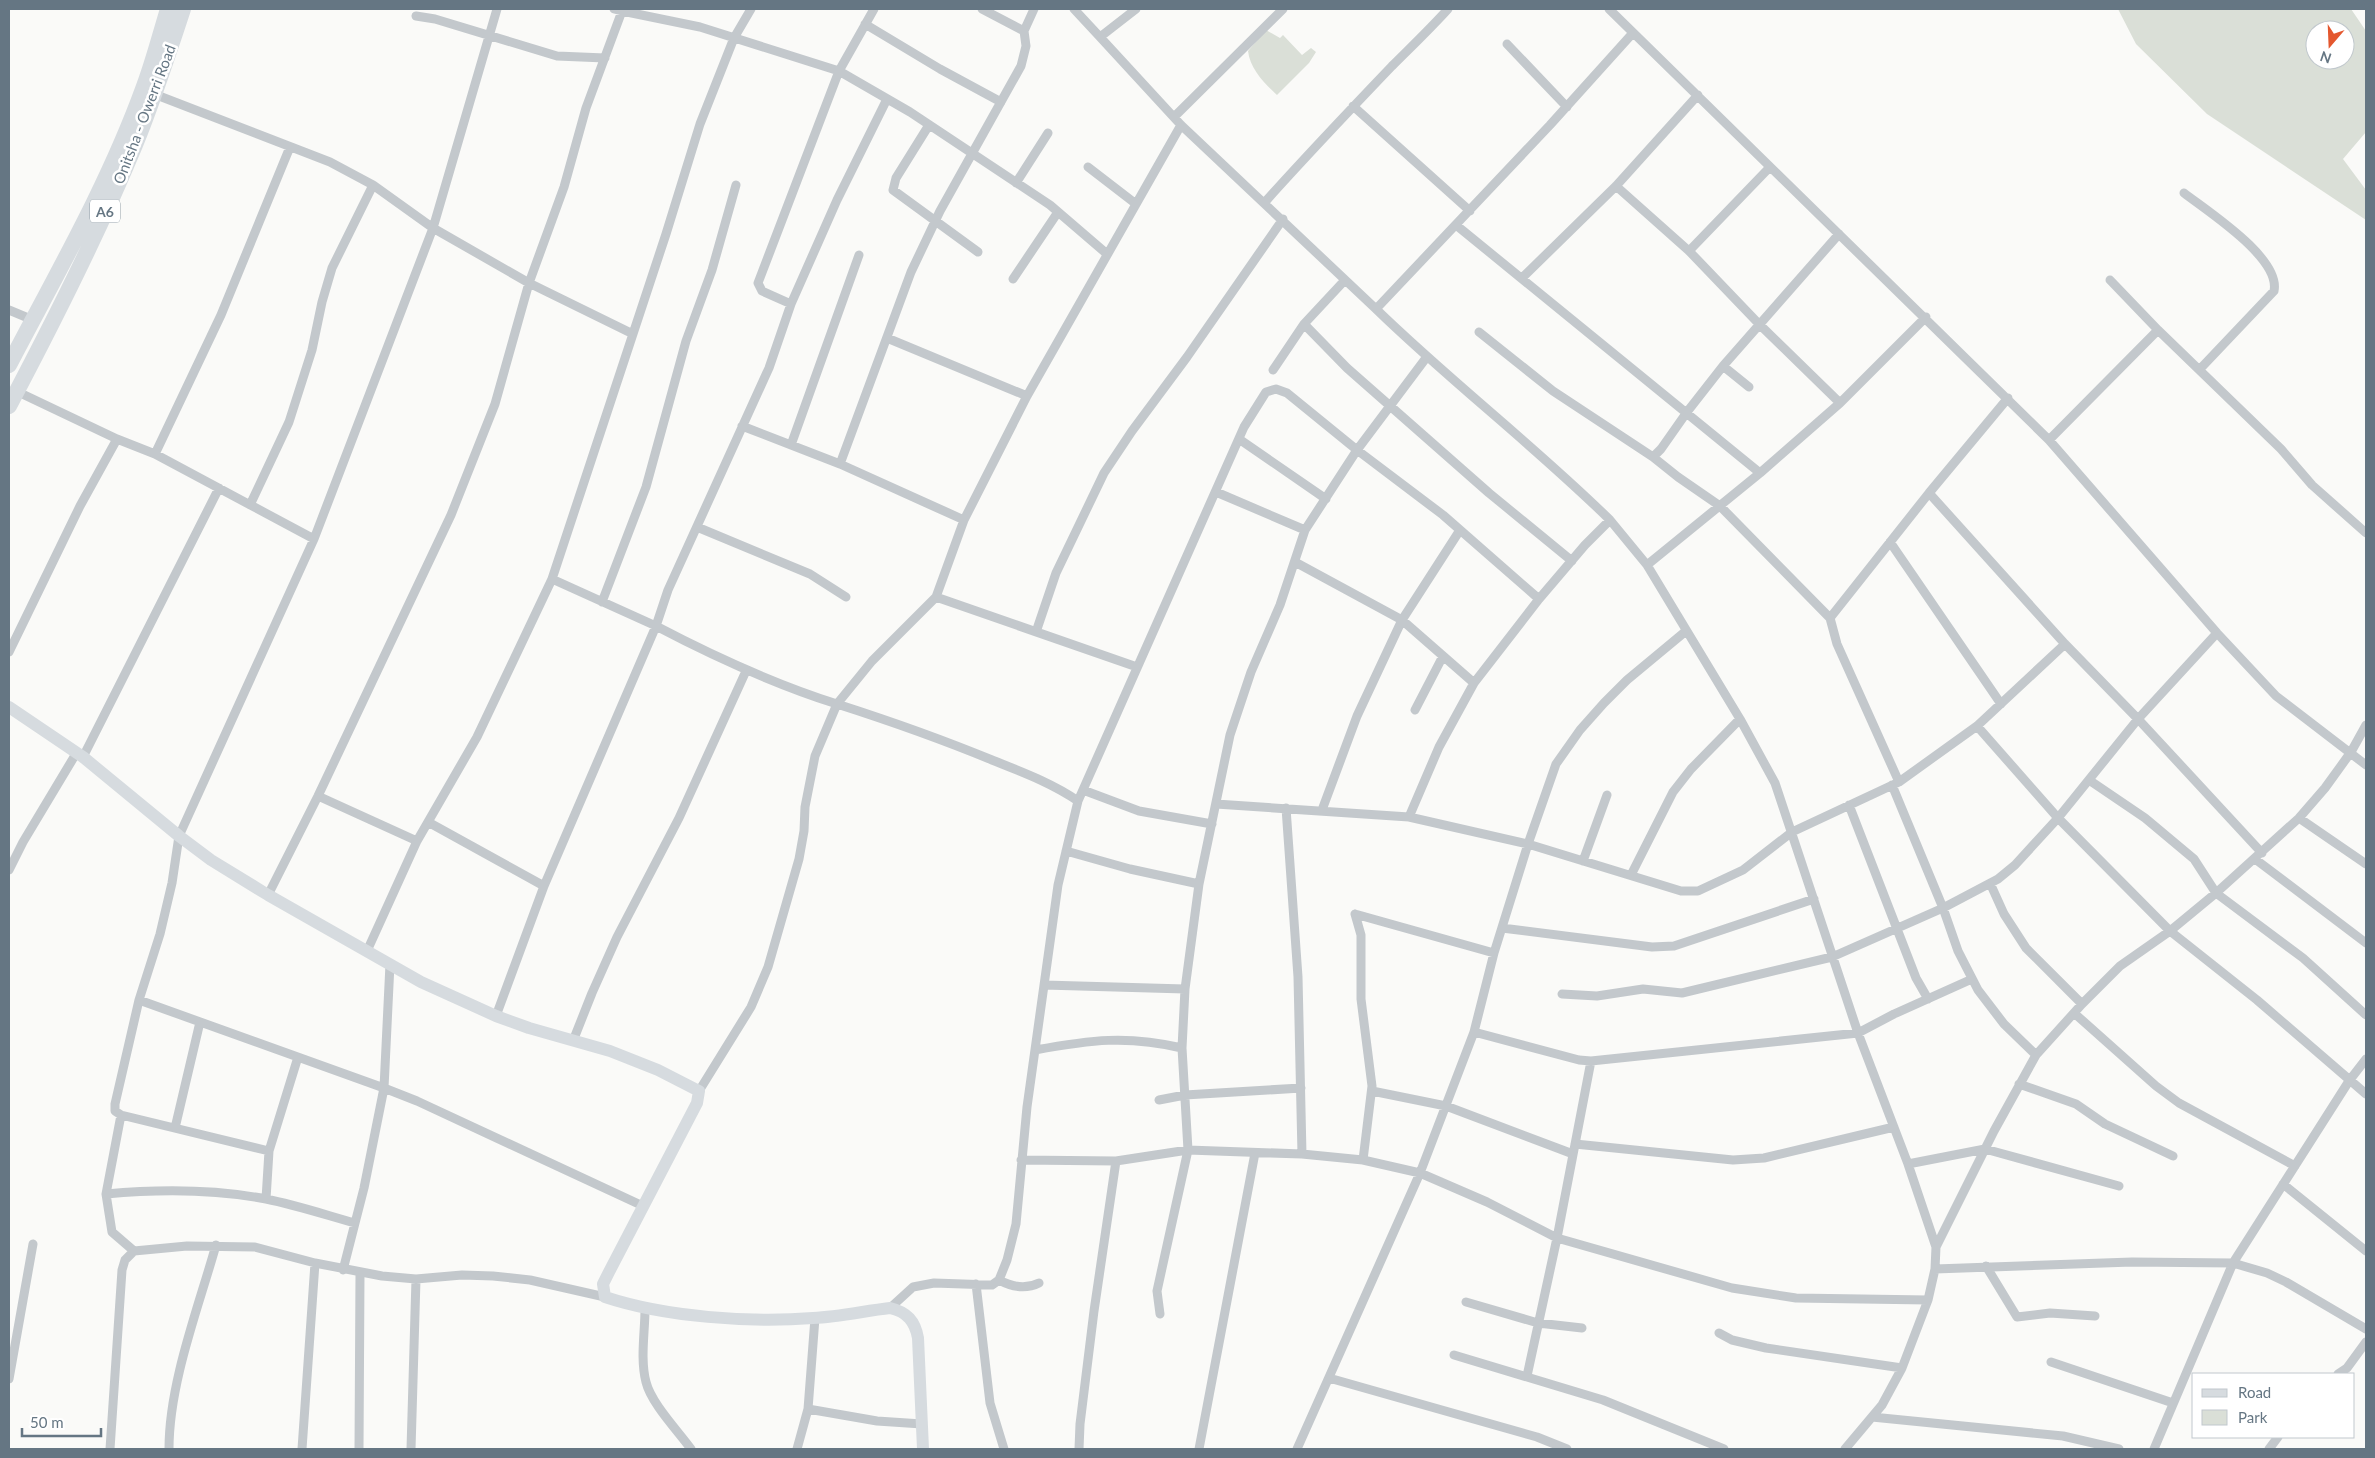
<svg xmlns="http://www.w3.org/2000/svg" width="2375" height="1458" font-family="Lato,sans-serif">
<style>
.green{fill:#dadfd7;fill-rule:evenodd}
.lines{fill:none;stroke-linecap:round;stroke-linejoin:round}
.street{stroke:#c3c8cc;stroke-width:9}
.secondary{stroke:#d6dbdf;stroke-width:12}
.highway{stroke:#d6dbdf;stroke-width:16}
.labels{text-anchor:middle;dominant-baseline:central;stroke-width:5;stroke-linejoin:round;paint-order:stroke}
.shield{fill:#fff;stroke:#939fa8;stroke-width:1}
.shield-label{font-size:14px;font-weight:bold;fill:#657683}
.street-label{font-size:15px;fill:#657683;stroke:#fff}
</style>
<rect width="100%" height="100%" fill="#fafaf8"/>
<path class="green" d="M2118,9H2351L2366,31V132L2343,159L2366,190V220L2207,114L2136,44ZM2315,30H2345V60H2315Z
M1266,30L1280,38L1283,35L1302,55L1311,48L1316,52L1309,63L1277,95C1265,84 1250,69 1248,51Z"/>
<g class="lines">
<path class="street" d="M623,9L622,11L700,27L839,71L758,283L762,291L791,304L769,368L668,590L656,626C715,657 774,684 837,704L872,661L936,597L964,520L1027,396L1181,125
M874,9L839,71L910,112L1050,205L1107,254
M982,9L1024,31
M1074,9L1100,37L1136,9
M1609,9L2049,440L2158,330L2281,449L2312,485L2366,533
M416,16L435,19L557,56L605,58
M865,24L940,69L1001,102
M1100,37L1181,125L1376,309
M1507,44L1567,107
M154,94L330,162L373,185L433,228L529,283L633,334
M1353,106L1470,211
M1174,117L1283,9
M929,125L896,178L893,190L978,252
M1088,167L1136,204
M1016,183L1048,133
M1616,186L1689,251L1759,324L1840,403L1926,317
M2184,193C2207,211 2281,258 2274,291L2200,369
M1265,202C1306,156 1349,111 1392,66C1411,47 1430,29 1448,9
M1456,225L1760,473
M1689,251L1770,167
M1522,278L1616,186L1698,95
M1013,279L1058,212
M2110,280L2158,330
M791,304L837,200L887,99
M9,310L33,320
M1304,324L1347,368L1489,493L1572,561
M1479,332L1553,391L1653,457L1678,477L1720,506L1830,618L1837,644L1899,782
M887,338L1027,396
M1723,366L1749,387
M1273,370L1304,324L1345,280
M16,391L117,439L155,454L314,539L179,836L172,883L160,934L139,1000L115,1104V1111L121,1115L269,1151
M742,426L840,464L964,520
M1239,439L1326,499
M2049,440L2217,633L2276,696L2366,765
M791,445L859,255
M155,454L221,315L290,147
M1653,457L1661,449L1687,412L1723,366L1839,234
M840,464L911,272L940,211L1021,66L1026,46L1024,31L1034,9
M1216,492L1305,530
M1929,493L2065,644L2138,719L2262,853
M250,505L289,422L312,350L322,302L332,268L373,185
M1610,520L1647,565L1740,719L1775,783L1858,1033L1908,1164L1936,1247L1935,1269L1928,1300L1902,1368L1882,1405L1845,1449
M697,527L810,574L846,597
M314,539L433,228L497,9
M1890,542L2001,704
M1295,562L1402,620L1474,683
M1647,565L1760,473L1840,403
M936,597L1137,667
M602,602L646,487L686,341L712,270L736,185
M1830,618L1929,493L2008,398
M1036,632L1056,573L1104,473L1132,431L1187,357L1283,219
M9,652L80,506L117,439
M1415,710L1443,656
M1977,726L2058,818L2170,931L2257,1000L2366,1094
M83,757L219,488
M2089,780L2145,818L2194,859L2216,893L2303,958L2366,1015
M1892,785L1943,908L1958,951L1978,990L2004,1024L2036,1055
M1083,790L1139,811L1212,824
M318,796L417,841
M1216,804L1409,817L1528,844L1681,891H1698L1743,870L1792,832L1899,782L1977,726L2065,644
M1849,805L1916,978L1928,999
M1286,808L1298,977L1302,1154
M1322,810L1357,716L1402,620L1460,530
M1409,817L1439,747L1474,683L1539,599
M2299,818L2366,864
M428,822L544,886
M1066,851L1130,869L1199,884
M2255,859L2366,943
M1583,861L1607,795
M9,870L23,842L77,752
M1631,875L1673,792L1691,769L1740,719
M1990,883L2004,914L2026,948L2082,1004
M268,895L318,796L451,515L495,404L529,283L564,187L586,108L622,11L614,9
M1355,914L1361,935V999L1372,1086L1363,1160
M1355,914L1494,953
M1502,928L1652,947L1674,946L1814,899
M367,951L417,841L477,737L552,579L666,234L700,124L734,38L751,9
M1044,985L1185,989
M1562,994L1597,996L1643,989L1682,993L1832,957L1943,908L1998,879L2015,865L2058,818L2138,719L2217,633
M139,1000L384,1088L390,964
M2074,1013L2156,1086L2179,1103L2295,1166
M496,1016L544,886L656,626L552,579
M1474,1032L1579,1060L1591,1061L1858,1033L1894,1014L1972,979
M573,1041L592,993L617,937L679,818L746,671
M1035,1050C1090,1040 1127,1035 1182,1048
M2019,1084L2076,1104L2105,1124L2173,1156
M699,1091L751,1007L768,967L799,859L804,831L805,807L815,756L837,704C890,721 941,739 992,760C1022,772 1052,783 1078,801
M1372,1091L1446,1106L1573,1154
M1159,1100L1185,1095L1301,1088
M121,1115L106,1194L112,1232L134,1251
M175,1128L200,1022
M1575,1144L1733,1160L1764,1158L1894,1127
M1021,1160L1116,1161L1094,1311L1080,1424L1079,1449
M1116,1161L1188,1150L1302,1154L1363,1160L1420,1173L1487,1202L1557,1238L1732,1288L1796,1298L1928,1300
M1908,1164L1985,1149L2119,1186
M2283,1184L2366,1251
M106,1194C159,1189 214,1189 266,1199C296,1205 326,1215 355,1223
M266,1199L269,1151L298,1057
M1936,1247L1994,1131L2036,1055L2082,1004L2120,966L2170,931L2216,893L2299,818L2325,788L2351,752L2366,725
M1986,1266L2017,1317L2050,1313L2095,1316
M1935,1269L2132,1262L2233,1263L2267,1273L2286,1282L2366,1329
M343,1270L364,1188L384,1088L417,1101L643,1206
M999,1280C1012,1287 1025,1290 1039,1283
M976,1284L990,1403L1004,1449
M1466,1302L1538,1323L1582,1328
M890,1308L913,1287L934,1283L992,1285L999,1280L1007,1260L1016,1224L1027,1107L1058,885L1078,801L1244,427L1266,392L1276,389L1287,393L1357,450L1443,515L1539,599L1585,545L1610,520C1535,446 1451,382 1376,309L1550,125L1632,34
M645,1309C645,1332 640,1359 646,1382C651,1403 678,1431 691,1449
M1160,1314L1157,1291L1188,1150L1182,1048L1185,989L1199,884L1230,735L1251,672L1280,605L1305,530L1357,450L1426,358
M1719,1333L1732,1340L1766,1348L1902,1368
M1454,1355L1603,1400L1724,1449
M2051,1362L2173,1403
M2338,1374L2347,1368L2366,1342
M1527,1376L1557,1238L1591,1061
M1329,1378L1537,1437L1567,1449
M9,1379L33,1244
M808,1409L877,1421L922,1424
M1872,1417L2063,1436L2119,1449
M110,1449L122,1270L125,1260L134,1251L187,1246L255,1247L315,1263L382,1276L416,1279L462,1275L493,1276L530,1280L605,1297
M169,1449C169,1383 198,1309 216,1245
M302,1449L315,1263
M359,1449L360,1273
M411,1449L416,1279
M797,1449L808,1409L815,1318
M1199,1449L1255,1153
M1297,1449L1420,1173L1474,1032L1494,953L1528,844L1556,764L1580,730L1604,703L1627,680L1686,631
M2154,1449L2233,1263L2349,1081L2366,1059
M2269,1449L2278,1437"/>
<path class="secondary" d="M9,707L83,757L179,836L211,860L268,895L421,982L496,1016L529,1028L610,1051L658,1070L699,1091L697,1103L609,1272L603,1284L605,1297C665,1317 750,1323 813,1318C839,1317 864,1311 890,1308C907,1312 915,1321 918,1338L923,1449"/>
<path class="highway" d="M9,365C56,275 108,185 143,89C153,63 160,35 168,9
M9,406C54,321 98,234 135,145C153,101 168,55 183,9"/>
</g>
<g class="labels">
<rect class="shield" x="90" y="199.5" width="30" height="23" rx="4"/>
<g class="shield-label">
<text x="105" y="211">A6</text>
</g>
<g class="street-label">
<text transform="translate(144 114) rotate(-69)">Onitsha - Owerri Road</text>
</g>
</g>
<rect width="2375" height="1458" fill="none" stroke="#657683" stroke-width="20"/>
<rect x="2192" y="1373" width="162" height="65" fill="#ffffff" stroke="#c1c8cd"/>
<rect x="2202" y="1389" width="25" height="8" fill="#d6dbdf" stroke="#c1c8cd"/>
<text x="2238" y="1398" font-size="15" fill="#657683">Road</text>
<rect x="2202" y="1410" width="25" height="15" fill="#dadfd7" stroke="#c1c8cd"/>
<text x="2238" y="1423" font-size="15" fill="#657683">Park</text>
<g transform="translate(2330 45) rotate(199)"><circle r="24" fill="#ffffff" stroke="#c1c8cd"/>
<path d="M0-4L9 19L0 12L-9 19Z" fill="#e4572e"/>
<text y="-8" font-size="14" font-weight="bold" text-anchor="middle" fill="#657683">N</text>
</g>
<path d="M22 1428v8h79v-8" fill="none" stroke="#657683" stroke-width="2.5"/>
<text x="30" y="1428" font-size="15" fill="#657683" stroke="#ffffff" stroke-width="4" paint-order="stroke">50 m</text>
</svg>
